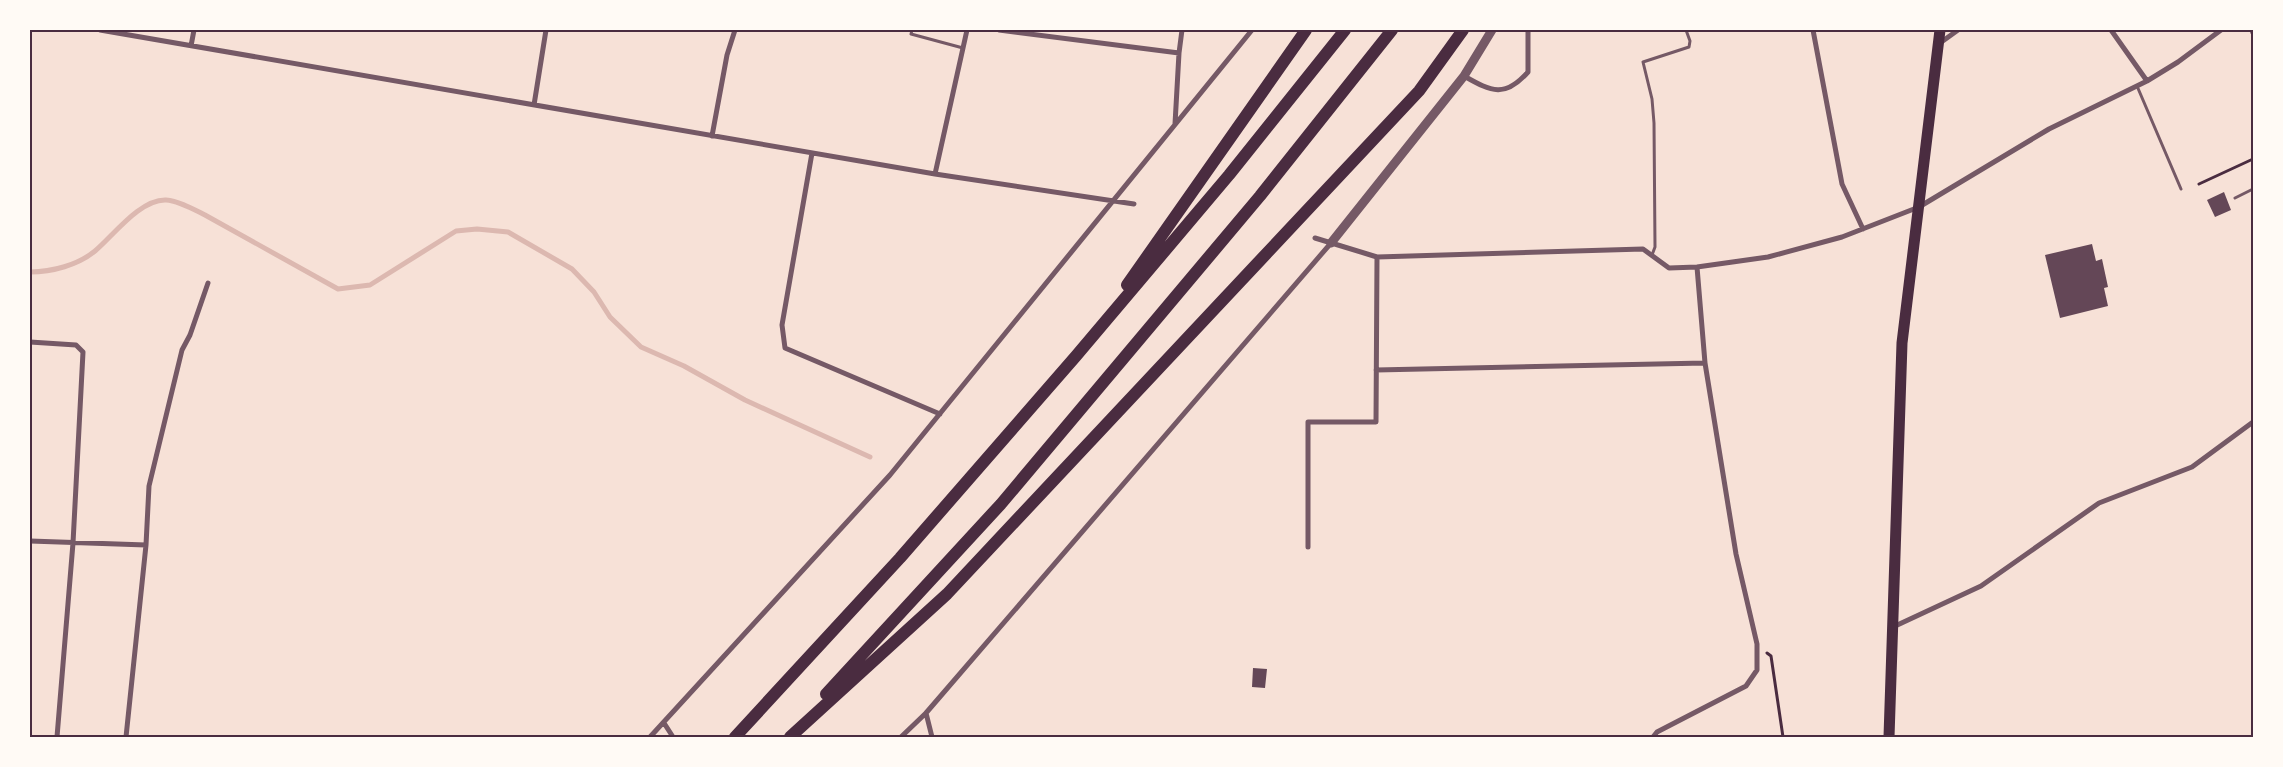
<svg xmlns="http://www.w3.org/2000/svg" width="2283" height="767" font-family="'IBM Plex Sans',sans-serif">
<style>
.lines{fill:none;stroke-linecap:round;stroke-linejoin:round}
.stream{stroke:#dcb8b0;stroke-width:5}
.building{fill:#644757}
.path{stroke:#4a2c40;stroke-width:3}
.service{stroke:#755966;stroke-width:3}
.minor{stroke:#755966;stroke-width:5}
.tertiary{stroke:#755966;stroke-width:9}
.primary{stroke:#4a2c40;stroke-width:11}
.motorway{stroke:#4a2c40;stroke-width:12}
.neatline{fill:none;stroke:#4a2c40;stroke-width:2}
</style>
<rect width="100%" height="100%" fill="#f7e1d7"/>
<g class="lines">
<path class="stream" d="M30,272C52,272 78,265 95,251C113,236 140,199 166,200C179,201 193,209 205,215L338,289L370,285L456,231L477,229L508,232L572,269L594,292L610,317L641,347L684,366L745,400L870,457"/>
</g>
<path class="building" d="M2224,192L2231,210L2215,217L2207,200Z
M2092,244L2096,261L2102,259L2108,287L2104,288L2108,306L2060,318L2045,255Z
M1253,668L1267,669L1265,688L1252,687Z"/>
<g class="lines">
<path class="path" d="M2199,184L2253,159
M1767,653L1771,656L1783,737"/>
<path class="service" d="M912,30L911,34L963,48
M2137,86L2181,189
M2235,198L2253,189
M1652,255L1655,247L1654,123L1652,99L1643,62L1689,47L1690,41L1686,30"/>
<path class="minor" d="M100,30L935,174L1134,204
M999,30L1179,53
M1813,30L1842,184L1863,229
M2111,30L2147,81
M2252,30L2253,33
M1940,43L1958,30
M191,46L194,30
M1464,76C1492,92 1505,98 1528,72V30
M534,105L546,30
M1175,124L1179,53L1182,30
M712,136L727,55L735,30
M812,153L782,325L785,348L940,414
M935,174L967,30
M1315,238L1377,257L1643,249L1669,268L1697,267L1768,257L1842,237L1919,207L2049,129L2147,81L2178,62L2221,30
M30,342L76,345L83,352L73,543L57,737
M1376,370L1705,363
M30,541L146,545
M1308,547V422H1376L1377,257
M1893,627L1981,586L2099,503L2192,467L2253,422
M926,713L932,737
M664,723L673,737
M126,737L146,545L149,486L182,350L190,335L208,283
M650,737L890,475L1252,30
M901,737L926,713L1331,243
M1653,737L1657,732L1746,686L1757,670V644L1736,554L1705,363L1697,267"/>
<path class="tertiary" d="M1331,243L1464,76L1492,30"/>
<path class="primary" d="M1889,737L1902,343L1940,30"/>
<path class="motorway" d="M1127,285L1306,30
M826,694L1001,504L1260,196L1392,30
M735,737L900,558L1076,356L1229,175L1345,30
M790,737L947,594L1419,91L1463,30"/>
</g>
<rect width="2283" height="767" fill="none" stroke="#fffaf5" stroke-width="62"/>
<rect x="31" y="31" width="2221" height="705" class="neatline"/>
</svg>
